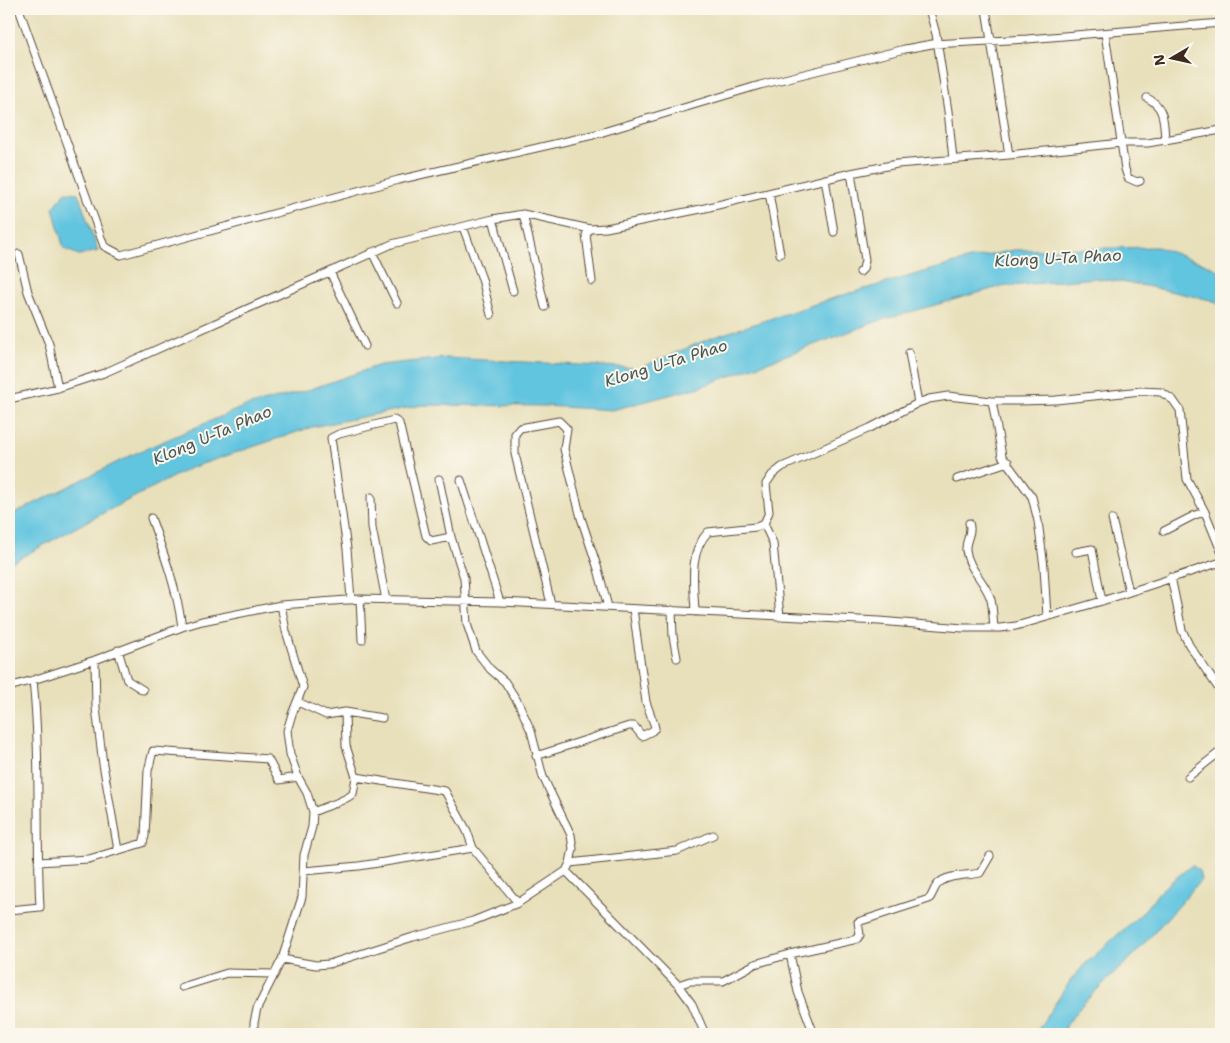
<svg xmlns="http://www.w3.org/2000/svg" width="1230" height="1043" font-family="'Shantell Sans',sans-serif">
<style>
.water{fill:#62c5e0;stroke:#4e787f}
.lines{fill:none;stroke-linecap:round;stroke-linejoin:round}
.minor-casing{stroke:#554536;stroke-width:9}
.minor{stroke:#fff;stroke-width:7}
.labels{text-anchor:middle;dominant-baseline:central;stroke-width:4;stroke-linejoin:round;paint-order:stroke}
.water-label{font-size:16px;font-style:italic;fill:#475858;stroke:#fbf7ec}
</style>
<rect width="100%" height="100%" fill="#fbf7ec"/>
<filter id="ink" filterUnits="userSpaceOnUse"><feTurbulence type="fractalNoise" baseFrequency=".02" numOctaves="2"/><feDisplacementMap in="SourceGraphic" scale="10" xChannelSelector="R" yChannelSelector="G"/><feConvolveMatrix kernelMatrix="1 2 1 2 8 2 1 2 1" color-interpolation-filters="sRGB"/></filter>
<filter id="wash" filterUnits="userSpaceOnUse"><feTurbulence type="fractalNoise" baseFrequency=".0096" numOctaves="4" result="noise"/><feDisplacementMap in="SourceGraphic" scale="20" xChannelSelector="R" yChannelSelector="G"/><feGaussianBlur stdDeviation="1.12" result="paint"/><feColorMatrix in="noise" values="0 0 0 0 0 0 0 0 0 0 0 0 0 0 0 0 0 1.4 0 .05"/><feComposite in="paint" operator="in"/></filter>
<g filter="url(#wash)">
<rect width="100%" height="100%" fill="#e8e0bb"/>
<path class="water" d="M66,192L78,193L98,251L79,255L64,249L53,208Z
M1157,247L1208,265L1221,272V306L1211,300L1146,286L1095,278L999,287L878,321L700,387L612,410L545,406L422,405L312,427L190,468L84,523L9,564V516L134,454L243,407L305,391L380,365L447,358L639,368L711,338L840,296L966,260L1014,250Z
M1192,865L1199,871L1201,880L1135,954L1103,984L1080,1007L1060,1034H1035L1070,981L1085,964L1141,914L1160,891Z"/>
</g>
<g filter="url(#ink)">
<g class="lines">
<defs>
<path id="minor" d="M19,9L104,246L121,255L398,180L593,135L760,85L905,49L932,44L1027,39L1221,23
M929,9L936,34L948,111L953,159
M986,9L1009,155
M1105,33L1125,169L1128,178L1137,182L1140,181
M1147,98C1165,106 1164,123 1165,141
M851,173L865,260L863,269L860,272
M825,179L834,232
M769,193L780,254
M523,214L545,307
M493,219L513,291
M463,227L482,279L491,315
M590,229L586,235L592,281
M372,252L397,303
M19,254L28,292L49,344L58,388
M330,272L365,346
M909,353L918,403
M9,399L58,388L104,373L392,244L493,219L523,214L590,229L606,228L701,209L851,173L897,164L1009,155L1121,143H1148L1221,130
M992,401L1002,456L1032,497L1038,521L1044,567L1047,617
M957,479L1008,462
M461,480L500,602
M371,497L372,528L386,600
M151,518C164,554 177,589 182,627
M1112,519L1129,592
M969,523C973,533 965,540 966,550C968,569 986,582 991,600C993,609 993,619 994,628
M764,524L773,543L780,617
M1164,531L1195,515L1205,512
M1076,552L1092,549L1102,601
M1171,577L1182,630L1189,645L1221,692
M360,599L362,640
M351,600L347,549L331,438L339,434L394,420L399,423L426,536L431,541L451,537
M551,604L515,454V434L520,428L559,421L567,429L564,449L581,518L598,569L608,607
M672,610L673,636L677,658
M695,612C694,585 688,553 708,532L756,527L764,524L769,512L766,484L772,475L782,467L870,428L918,403L929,399L948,396L992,401H1019L1056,400L1141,391L1161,392L1173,400L1180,410L1187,479L1205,512L1221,551
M118,650L127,680L143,690
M95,660L96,708L103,764L118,850
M9,687L33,680L95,660L182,627L202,621L281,605L360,599L500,602L879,621L963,628H1000L1016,626L1102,601L1221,562
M298,702L326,715L345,712L382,718
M536,756L629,726H634L642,736L652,731L655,728L654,724L646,702L633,609
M356,777L445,791L467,831L473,848
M1188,777L1221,751
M313,812C326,806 341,803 353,794L356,777L346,746L345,712
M38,862L89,859L143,843L145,836L148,771L153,751L268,759L279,780L298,777
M570,863L677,851L713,835
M304,871L359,866L473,848L518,903
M566,871L678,985L692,1004L705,1034
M9,910L40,907C36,832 41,756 33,680
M790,954L798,992L814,1034
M282,959L316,965L329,964L413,937L473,921L518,903L566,871L570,863L573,849L571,835L543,777L531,731L519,704L505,682L490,669L476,651L467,624L464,578L451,537L439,479
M678,985L690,981H723L755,964L790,954L853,940L857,939L860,935L858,922L929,899C933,895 933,890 937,885C946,874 968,876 980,873L990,856
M182,987L227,973L275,974
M254,1034V1023L257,1009L282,959L302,897L304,855L312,827L313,812L307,793L298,777L290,754L287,731L292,714L303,687L286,631L281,605"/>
</defs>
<use href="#minor" class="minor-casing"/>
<use href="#minor" class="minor"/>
</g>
</g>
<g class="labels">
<g class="water-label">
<text transform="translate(1058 258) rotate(-3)">Klong U-Ta Phao</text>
<text transform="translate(666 363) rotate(-17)">Klong U-Ta Phao</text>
<text transform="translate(212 435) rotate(-23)">Klong U-Ta Phao</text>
</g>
</g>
<rect width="1230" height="1043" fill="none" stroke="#fbf7ec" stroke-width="30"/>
<g transform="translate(1172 58) rotate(261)" stroke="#fbf7ec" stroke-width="4" paint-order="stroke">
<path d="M0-4L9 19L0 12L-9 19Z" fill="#3b2a1e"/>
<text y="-8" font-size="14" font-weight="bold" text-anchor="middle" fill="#3b2a1e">N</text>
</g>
</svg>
